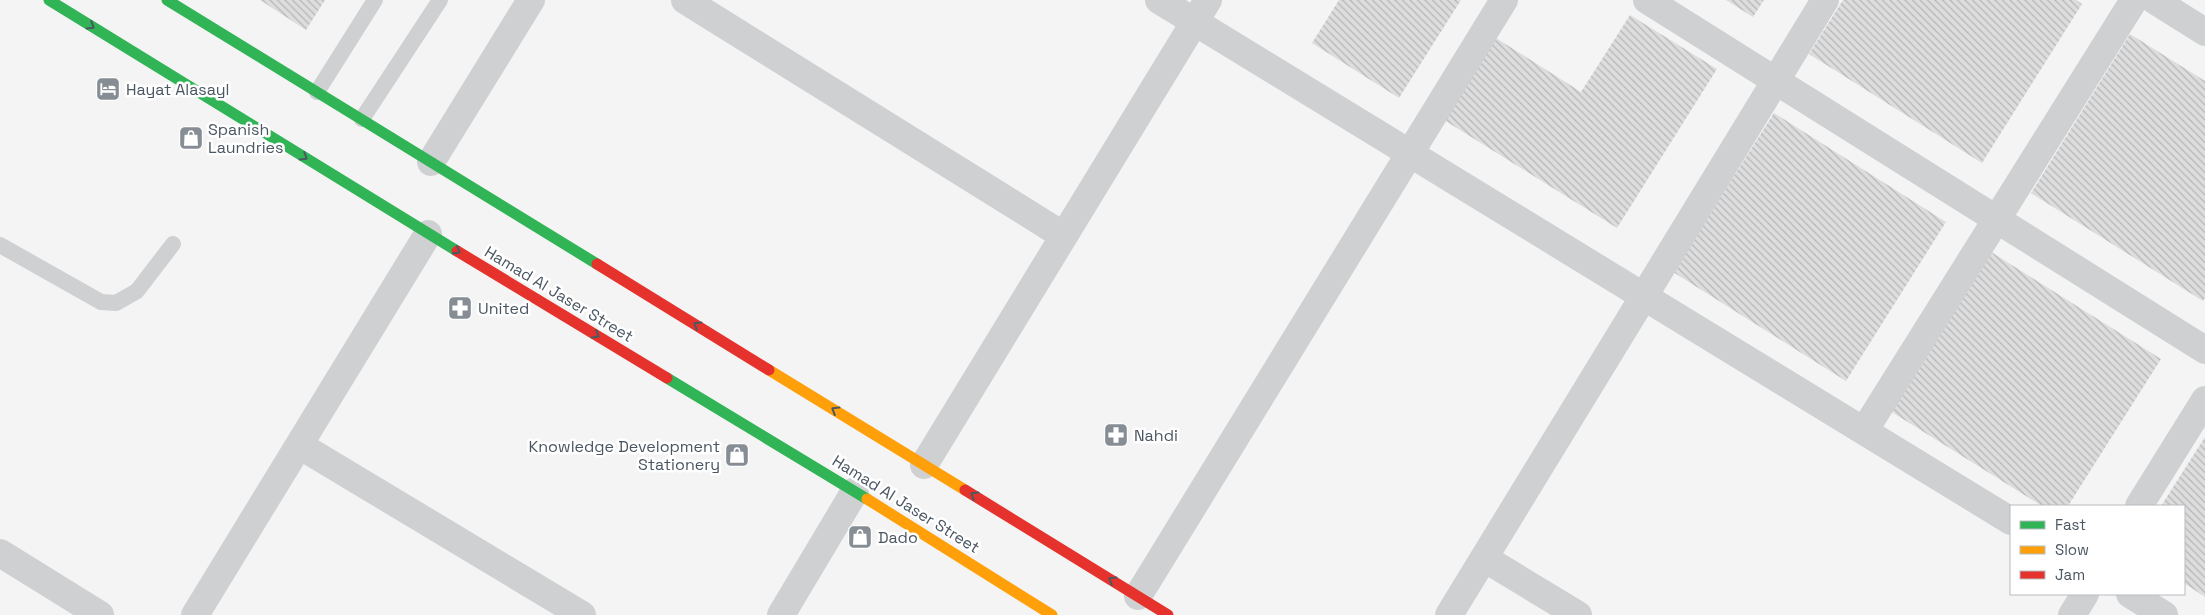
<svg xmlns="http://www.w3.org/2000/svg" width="2205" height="615" font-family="'Space Grotesk',sans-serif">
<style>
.building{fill:url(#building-back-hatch)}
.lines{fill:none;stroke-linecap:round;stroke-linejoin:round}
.lane{stroke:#ced0d2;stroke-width:16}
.street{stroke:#ced0d2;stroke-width:28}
.fast{stroke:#30b455;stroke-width:11}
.slow{stroke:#ff9f0a;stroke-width:11}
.jam{stroke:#e5322d;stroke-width:11}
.oneway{stroke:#495b60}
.labels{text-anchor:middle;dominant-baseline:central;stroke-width:5;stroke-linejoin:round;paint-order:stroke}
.poi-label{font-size:16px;fill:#4a5661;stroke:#fff;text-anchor:start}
.street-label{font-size:16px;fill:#4a5661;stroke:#fff}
</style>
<defs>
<pattern id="building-back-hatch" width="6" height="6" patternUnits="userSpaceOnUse" patternTransform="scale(1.25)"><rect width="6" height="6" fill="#ddddde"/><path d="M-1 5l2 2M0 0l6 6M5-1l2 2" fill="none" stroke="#b5b6b7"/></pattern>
</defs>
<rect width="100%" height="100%" fill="#f4f4f4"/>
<path class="building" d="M260,0H325L306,30Z
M1339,0H1461L1399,98L1312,43Z
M1726,0H1764L1753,17Z
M1843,0H2076L2082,4L1982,163L1809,54Z
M1630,15L1717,69L1617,228L1444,120L1496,38L1581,92Z
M2130,34L2205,81V298L2203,301L2031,193Z
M1774,113L1946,222L1846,381L1673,272Z
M1988,250L2161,359L2068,506H2042L1887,409Z
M2205,437V597L2184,583V506H2161Z"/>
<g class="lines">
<path class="lane" d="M317,92L375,0
M362,119L440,0
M0,245L101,302L116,303L137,291L173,244"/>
<path class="street" d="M685,0L1064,236
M1159,0L2011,521
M1647,0L2205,350
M2154,0L2205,32
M431,162L531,0
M1864,431L2134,0
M299,445L582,615
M924,465L1208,0
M2139,506L2205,400
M0,553L100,615
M1484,558L1578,615
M2130,594L2164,615
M1138,596L1504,0
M195,615L428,234
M781,615L855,491
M1449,615L1825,0
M2072,615L2085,594"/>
<path class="fast" d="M49,0L457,251
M167,0L597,264
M667,378L867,499"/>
<path class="slow" d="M769,370L965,490
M867,499L1052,615"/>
<path class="jam" d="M457,251L667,378
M597,264L769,370
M965,490L1168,615"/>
</g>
<defs><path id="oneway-chevron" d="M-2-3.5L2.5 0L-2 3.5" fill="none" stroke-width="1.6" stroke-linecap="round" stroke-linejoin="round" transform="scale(1.25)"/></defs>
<g class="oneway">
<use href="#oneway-chevron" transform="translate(91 26) rotate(32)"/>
<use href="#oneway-chevron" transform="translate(304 157) rotate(32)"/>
<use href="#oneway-chevron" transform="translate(457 251) rotate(31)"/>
<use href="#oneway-chevron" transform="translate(697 325) rotate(-148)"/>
<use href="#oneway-chevron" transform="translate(596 335) rotate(31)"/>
<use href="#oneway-chevron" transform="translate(835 410) rotate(-148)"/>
<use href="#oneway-chevron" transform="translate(974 495) rotate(-148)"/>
<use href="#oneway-chevron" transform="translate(1112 580) rotate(-148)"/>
</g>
<defs>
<symbol id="hotel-square" viewBox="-11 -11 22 22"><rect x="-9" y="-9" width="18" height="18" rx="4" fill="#868d94" stroke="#fff"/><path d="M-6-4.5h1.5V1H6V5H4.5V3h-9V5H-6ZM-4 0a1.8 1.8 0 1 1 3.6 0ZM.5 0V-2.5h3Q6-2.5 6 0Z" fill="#fff"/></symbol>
<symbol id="shop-square" viewBox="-11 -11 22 22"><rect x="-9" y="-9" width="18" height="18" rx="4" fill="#868d94" stroke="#fff"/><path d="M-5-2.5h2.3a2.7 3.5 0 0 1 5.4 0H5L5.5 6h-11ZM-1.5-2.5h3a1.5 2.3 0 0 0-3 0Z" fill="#fff"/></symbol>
<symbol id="pharmacy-square" viewBox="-11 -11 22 22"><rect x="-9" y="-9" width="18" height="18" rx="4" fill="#868d94" stroke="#fff"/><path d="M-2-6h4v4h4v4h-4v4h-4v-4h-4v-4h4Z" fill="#fff"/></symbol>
</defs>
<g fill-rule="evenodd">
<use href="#hotel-square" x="94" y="75" width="28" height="28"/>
<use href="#shop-square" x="177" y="124" width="28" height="28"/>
<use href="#pharmacy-square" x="446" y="294" width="28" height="28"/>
<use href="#pharmacy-square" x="1102" y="421" width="28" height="28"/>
<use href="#shop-square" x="723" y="441" width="28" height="28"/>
<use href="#shop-square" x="846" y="523" width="28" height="28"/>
</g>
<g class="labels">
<g class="poi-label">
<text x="126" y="89">Hayat Alasayl</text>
<text x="208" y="129">Spanish<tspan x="208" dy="18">Laundries</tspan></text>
<text x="478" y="308">United</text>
<text x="1134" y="435">Nahdi</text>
<text x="720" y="446" text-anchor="end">Knowledge Development<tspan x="720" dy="18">Stationery</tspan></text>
<text x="878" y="537">Dado</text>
</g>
<g class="street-label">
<text transform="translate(559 294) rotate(31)">Hamad Al Jaser Street</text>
<text transform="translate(906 504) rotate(32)">Hamad Al Jaser Street</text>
</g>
</g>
<rect x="2010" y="505" width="175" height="90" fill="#ffffff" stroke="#b7bbc0"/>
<rect x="2020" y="521" width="25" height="8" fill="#30b455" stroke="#b7bbc0"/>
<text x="2055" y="530" font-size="15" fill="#4a5661">Fast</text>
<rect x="2020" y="546" width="25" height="8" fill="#ff9f0a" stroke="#b7bbc0"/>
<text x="2055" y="555" font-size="15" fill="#4a5661">Slow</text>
<rect x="2020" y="571" width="25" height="8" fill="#e5322d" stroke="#b7bbc0"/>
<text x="2055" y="580" font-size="15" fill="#4a5661">Jam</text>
</svg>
